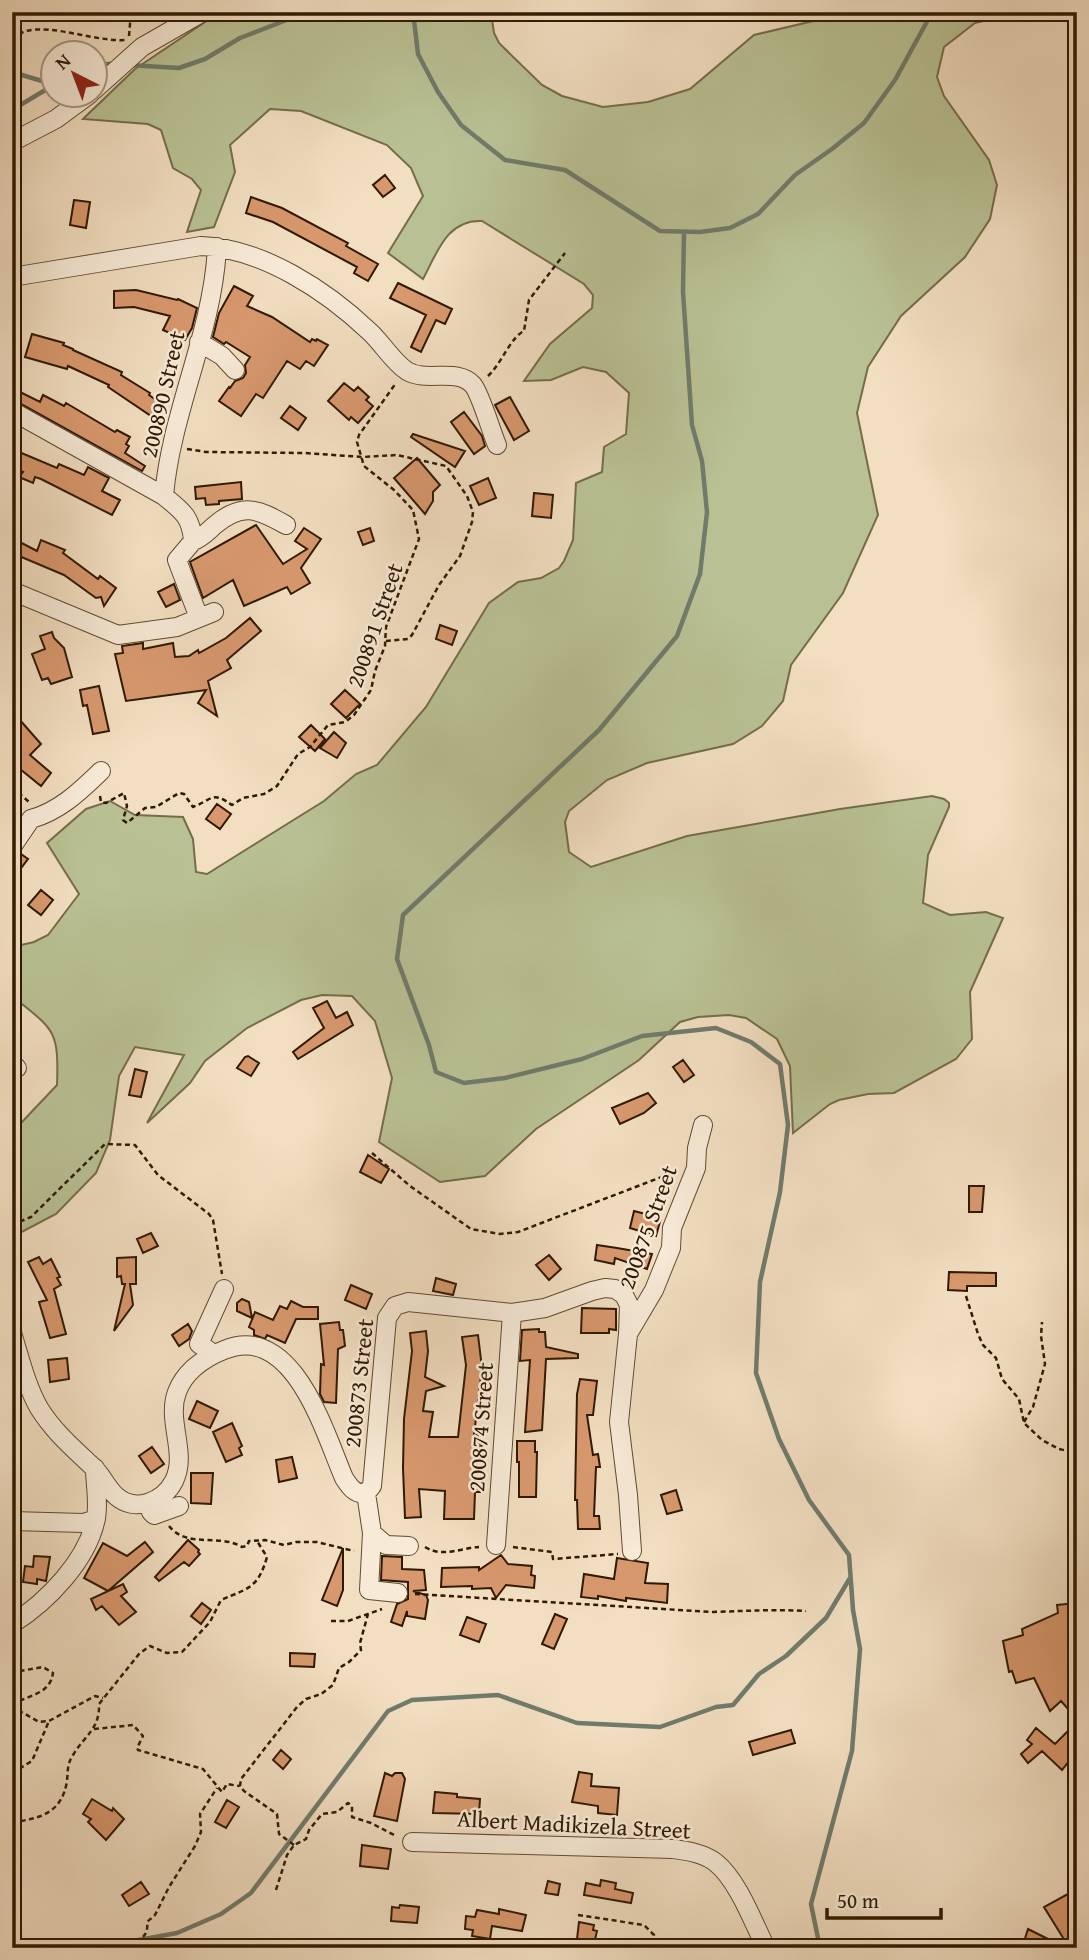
<svg xmlns="http://www.w3.org/2000/svg" width="1089" height="1960" font-family="'Gentium Book Plus',serif">
<style>
.green{fill:#b9c194;stroke:#746d4b;stroke-width:2}
.lines{fill:none;stroke-linecap:round;stroke-linejoin:round}
.stream{stroke:#707b6c;stroke-width:4.5}
.building{fill:#d8986e;stroke:#301902;stroke-width:2}
.minor-casing{stroke:#604a32;stroke-width:20}
.path{stroke:#301902;stroke-width:2.5;stroke-dasharray:5 3.5;stroke-linecap:butt}
.minor{stroke:#f7ead7;stroke-width:18}
.labels{text-anchor:middle;dominant-baseline:central;stroke-width:5;stroke-linejoin:round;paint-order:stroke}
.street-label{font-size:23px;fill:#301902;stroke:#f7ead7}
</style>
<rect width="100%" height="100%" fill="#f2dec1"/>
<filter id="stains"><feTurbulence type="fractalNoise" baseFrequency=".00286" numOctaves="4"/><feColorMatrix values="0 0 0 0 .2 0 0 0 0 .09 0 0 0 0 .02 0 0 0 .5 -.17"/></filter>
<radialGradient id="worn" r=".72"><stop offset=".6" stop-color="#630" stop-opacity="0"/><stop offset="1" stop-color="#630" stop-opacity=".3"/></radialGradient>
<path class="green" d="M220,12H491L494,33L499,43L542,85L562,96L603,107L648,102L690,89L754,35L851,12H1021L975,23L944,47L937,77L944,96L989,160L997,185L990,219L965,257L901,316L868,367L857,413L878,515L843,593L791,665L783,701L762,726L733,744L647,763L607,780L569,811L565,822L569,852L591,867L687,836L840,809L932,796L944,799L949,803V807L928,855L923,903L950,915L986,912L1003,918L970,992L972,1039L956,1059L894,1093L868,1094L839,1100L830,1104L793,1133L790,1066L777,1039L746,1018L729,1015L698,1017L680,1022L639,1060L536,1129L485,1176L440,1182L379,1142L392,1078L375,1021L352,996L322,995L301,1000L247,1028L205,1061L190,1083L147,1123L184,1055L135,1047L119,1076L110,1140L96,1173L56,1214L12,1237V1158L18,1152L21,1123L57,1085C59,1029 54,1030 12,996V947L34,942L48,935L79,894L47,843L86,809L110,801L135,815L183,817L193,839L196,872L207,874L324,801L356,774L377,765L426,707L489,603L518,582L541,578L559,568L564,561L573,540L576,483L602,472L604,447L626,434L629,393L606,372L583,367L551,380L524,381L550,344L592,308L593,295L584,284L482,221C447,219 437,253 423,279L388,253L423,196L411,168L387,145L301,111L270,109L230,145L235,172L214,227L187,232L201,190L192,179L173,168L161,130L148,124L83,119L135,69Z"/>
<g class="lines">
<path class="stream" d="M413,12L418,54L438,92L461,125L505,160L565,170L660,231L700,232L730,228L758,214L795,175L832,149L864,123L895,80L930,16L935,12
M129,65L179,68L205,59L240,38L307,12
M94,68L104,64H114
M12,72L52,84
M12,110L52,86
M684,232L683,292L692,425L702,461L707,512L700,574L677,636L599,730L403,915L397,959L429,1045L436,1072L464,1083L505,1078L582,1059L642,1036L716,1028L751,1042L780,1064L788,1125L780,1192L760,1282L756,1373L779,1439L809,1500L849,1555L853,1610L860,1649L852,1751L811,1904L820,1948
M95,1948L177,1933L221,1914L251,1893L388,1711L412,1700L498,1695L577,1723L660,1727L716,1707L733,1705L759,1674L786,1656L826,1618L850,1578"/>
</g>
<path class="building" d="M385,175L395,188L383,197L373,185Z
M251,197L282,208L348,243L346,246L378,264L368,281L354,273L357,267L273,222L246,213Z
M74,200L90,202L86,228L70,225Z
M398,283L452,309L445,324L436,320L421,352L411,347L426,315L390,298Z
M234,286L253,296L247,306L272,317L310,342L312,339L316,341L317,339L328,345L314,366L306,361L300,369L287,361L263,398L256,394L241,416L219,401L229,387L230,388L235,381L243,378L246,373L245,365L250,357L226,342L224,344L213,337L219,313Z
M136,290L177,300L178,299L197,308L192,328L185,340L163,330L170,316L134,307L114,308V291Z
M32,334L64,343L63,345L73,349V350L122,372L121,375L150,393L149,395L166,407L157,420L108,387L109,385L68,366L67,369L25,357Z
M344,383L354,391L358,387L369,397L366,400L373,406L358,423L351,417L349,420L328,401Z
M20,392L40,402L43,395L64,406L66,403L115,432L117,430L130,437L126,444L129,446L125,453L145,466L142,471L16,401Z
M510,397L529,431L514,440L495,405Z
M290,406L306,418L298,430L281,418Z
M464,412L482,436L485,446L474,454L451,422Z
M413,434L465,451L455,467L411,437Z
M12,449L57,468L59,464L84,475L88,467L109,478L102,491L120,500L112,515L41,479L35,477L33,483L19,477L23,472L12,467Z
M417,458L440,485L433,492V501L425,514L394,478Z
M488,478L496,498L479,505L470,486Z
M241,482L242,499L219,501V504L206,505L205,498L196,499L195,487Z
M534,493L553,495L551,518L532,516Z
M256,525L283,564L307,549L295,541L304,528L321,539L301,568L310,583L291,594L287,587L244,606L233,580L203,598L190,562Z
M370,528L374,541L363,545L358,532Z
M12,538L37,551L41,540L65,550L63,553L98,579L100,576L116,588L104,606L101,597L96,598L64,575L12,553Z
M174,584L180,600L166,607L158,592Z
M250,618L261,631L227,660L231,668L208,681L217,716L198,703L206,690L126,701L115,654L123,653L122,646L143,643V649L173,643L175,657L189,656L198,650L199,653L226,638Z
M440,625L457,631L452,645L436,639Z
M52,632L54,638L64,648L72,677L51,684L48,678L42,680L32,654L45,649L40,636Z
M99,686L109,731L93,734L87,705L83,706L80,690Z
M345,690L360,704L346,718L331,704Z
M12,711L41,744L30,755L51,773L41,786L20,769L12,776Z
M311,725L325,739L315,751L299,737Z
M334,732L346,743L337,758L320,748Z
M217,804L231,814L220,829L206,819Z
M21,854L28,859L12,880V858Z
M41,890L53,900L41,915L28,905Z
M327,1001L336,1018L347,1012L353,1025L298,1059L293,1052L324,1028L313,1008Z
M248,1056L259,1063L251,1076L237,1068L245,1057Z
M683,1060L694,1075L684,1082L673,1067Z
M135,1069L147,1072L141,1097L129,1095Z
M648,1093L656,1103L644,1113L620,1124L612,1108Z
M368,1155L389,1169L381,1183L360,1172Z
M969,1186H984L982,1212H969Z
M634,1211L661,1218L656,1236L630,1228Z
M151,1233L158,1246L143,1253L137,1239Z
M597,1245L617,1248L652,1254L647,1269L615,1258L614,1264L595,1260Z
M549,1255L561,1269L549,1280L536,1265Z
M39,1257L43,1264L51,1259L60,1277L57,1278L61,1285L54,1289L66,1334L50,1338L39,1302L47,1300L28,1262Z
M136,1257V1284H130L133,1305L114,1331L125,1284H122L121,1276L117,1277V1258Z
M949,1272L996,1273V1286H967V1291L948,1290Z
M436,1278L456,1284L453,1295L433,1291Z
M351,1285L372,1294L366,1309L345,1300Z
M242,1299L249,1302L252,1318L237,1311V1303Z
M291,1301L303,1307H318V1319H296L285,1343L267,1335L265,1339L254,1335V1330L249,1327L255,1312L273,1320L280,1306L287,1309Z
M582,1308L616,1309V1330L609,1329V1333H581Z
M339,1322L340,1330H343L345,1346L338,1349L336,1403L324,1402L320,1394L321,1364L324,1365L320,1324Z
M188,1324L192,1331L189,1339L179,1346L172,1335Z
M539,1329V1332H545L546,1347L578,1354V1358L546,1359L542,1430L525,1432L530,1360L520,1361L522,1330Z
M426,1331L428,1351L425,1377L444,1386L426,1391L423,1411L433,1412L429,1437H458L466,1365L462,1337L478,1335L482,1368L474,1435H478L479,1446L482,1445L479,1481H482L481,1492H475L474,1519H444L445,1491L419,1489L421,1517L405,1518L403,1468L404,1419L412,1351L410,1333Z
M67,1358L69,1379L50,1382L48,1360Z
M580,1379L597,1381L593,1415H587L593,1455L598,1454L600,1467H596L594,1516H599L600,1529H578L577,1500H575L577,1394Z
M197,1401L218,1411L210,1428L189,1419Z
M232,1423L242,1446L239,1448L242,1455L226,1462L213,1432Z
M517,1441H535V1452H537L536,1497H519V1462H517Z
M152,1447L164,1464L151,1473L139,1456Z
M292,1457L297,1478L279,1482L276,1460Z
M191,1473H213L211,1504L191,1503Z
M676,1490L682,1510L667,1514L661,1495Z
M188,1540L199,1550L198,1552L200,1554L189,1566L184,1562L159,1581L155,1577Z
M145,1542L153,1552L108,1591L84,1578L103,1543L127,1556Z
M343,1548V1590L337,1606L322,1600Z
M501,1555L508,1564L532,1566L531,1575L535,1576L534,1588L506,1585L496,1598L491,1588L472,1589V1586L441,1587L442,1568L479,1567V1570Z
M34,1556L50,1557L46,1581L37,1579V1584L23,1582L25,1566L33,1567Z
M382,1556L402,1557V1569L424,1570L426,1590L413,1591L426,1595L428,1600L425,1619L407,1616V1611L402,1626L391,1622L397,1604L408,1599V1582L381,1580Z
M617,1558L648,1563L645,1583L668,1584L667,1603L626,1598V1601L598,1596V1599L581,1597L584,1574L614,1579Z
M123,1584L127,1592L121,1596L136,1612L119,1625L102,1606L96,1610L91,1599Z
M202,1603L211,1610L201,1624L191,1616Z
M1077,1603V1719L1061,1701L1050,1711L1034,1678L1016,1683L1012,1671L1009,1672L1003,1641L1023,1635L1022,1629L1058,1613L1057,1605Z
M555,1614L567,1619L554,1649L542,1644Z
M467,1617L486,1624L479,1642L460,1635Z
M290,1653L315,1654L314,1667L290,1666Z
M1077,1722V1751L1062,1770L1042,1751L1028,1763L1021,1754L1032,1744L1027,1740L1036,1728L1055,1744Z
M791,1730L795,1743L753,1755L749,1742Z
M281,1750L291,1759L283,1769L273,1760Z
M579,1772L592,1774L591,1786L619,1788L617,1815L598,1813V1806L572,1802Z
M385,1773L392,1776L395,1773H402L405,1779L397,1821L374,1816Z
M435,1792L457,1794V1797L480,1799L479,1814L433,1813Z
M92,1799L112,1811L113,1808L124,1819L106,1840L88,1822L91,1819L83,1814Z
M227,1800L239,1807L226,1828L215,1822Z
M362,1845L391,1849L388,1869L360,1866Z
M601,1880L616,1883L615,1889L633,1893L631,1903L584,1895L586,1883L600,1886Z
M548,1881L560,1884L558,1895L545,1893Z
M141,1882L149,1894L129,1906L122,1895Z
M1077,1889V1934L1065,1941L1044,1907Z
M400,1905L419,1907L417,1923L391,1921L392,1907L399,1908Z
M499,1909L526,1915L522,1931L492,1926L490,1939L472,1936L473,1930L465,1929L466,1916L475,1917L477,1910L499,1914Z
M579,1922L594,1925L593,1930L597,1931L593,1948H576Z
M1028,1929L1066,1948H1022Z"/>
<g class="lines">
<defs>
<path id="minor" d="M94,90L142,47L203,12
M12,142L56,119L90,94
M12,277L201,246C262,248 327,291 370,332C382,343 393,362 407,371C427,383 457,367 473,385C481,395 491,431 497,445
M199,342L222,356L235,370
M12,411L164,496
M193,541C202,538 208,531 215,525C242,502 258,509 286,525
M12,591L118,635L177,627L214,612
M199,618L177,560L193,541C191,516 182,511 164,496C171,412 213,332 217,247
M12,847L31,819C60,811 80,791 101,771
M12,1063L17,1068
M12,1333C20,1358 26,1385 39,1408C54,1432 73,1448 93,1467C102,1475 107,1488 116,1496C135,1513 163,1502 174,1481C188,1453 166,1421 177,1392C185,1371 204,1358 224,1350C293,1322 324,1431 344,1478C350,1487 355,1495 366,1493L372,1486L387,1318L395,1306L408,1302L512,1313L545,1308L592,1291L605,1288L615,1289L624,1295L629,1305L628,1334L619,1422L628,1495L632,1551
M628,1334L654,1290L671,1248L672,1228L696,1168L697,1148L703,1125
M214,1354L199,1344L224,1289
M366,1493L372,1533L369,1590L398,1593
M149,1503L151,1512L154,1515L179,1506
M12,1521L83,1523L96,1519
M372,1533L386,1545L409,1546
M496,1545L512,1313
M12,1624C47,1602 88,1560 96,1518C99,1502 95,1484 95,1468
M412,1842L673,1849C687,1851 703,1853 715,1862C738,1880 753,1922 766,1948"/>
</defs>
<use href="#minor" class="minor-casing"/>
<path class="path" d="M129,36L131,12
M12,39C18,37 21,32 26,31C54,24 95,42 126,40
M488,376C502,363 510,338 524,331L529,300L565,253
M187,449L206,452L305,453L363,457L397,455L446,466L467,496L473,512L472,522L460,556L439,585L412,635L408,639L386,641
M12,787L29,802
M100,796L101,802L106,803L124,793L127,806L123,820L127,823L145,808L156,807L179,793L184,794L193,807C213,799 212,791 232,805L243,798L264,794L277,786L298,754L310,747L328,725L345,722L354,715L371,690L375,671L385,646L386,627L419,539L413,510L394,490L364,466L357,442L359,435L396,383
M372,1153L410,1186L471,1229L500,1234L518,1232L672,1173H677
M12,1225L31,1217L105,1144L135,1145L158,1175L209,1214L213,1220L222,1274
M966,1296L978,1334L983,1345L996,1358L1002,1379L1019,1399L1024,1423L1042,1440L1059,1449L1077,1453
M1024,1422L1033,1407L1045,1364L1041,1336L1042,1322
M169,1526C187,1549 219,1533 242,1547L247,1546L249,1541L265,1540L284,1545L296,1542H317L354,1551
M425,1547C443,1558 460,1548 479,1547
M513,1547L552,1552L553,1559L618,1554
M415,1594L713,1612C745,1611 775,1609 806,1611
M331,1621H348L368,1614
M12,1675L20,1671L43,1667L53,1673C50,1694 31,1694 16,1703L18,1710L39,1722L49,1721L95,1696L103,1698
M94,1729L133,1725L143,1736L137,1748L138,1750L203,1769L222,1792L227,1784L239,1786
M12,1773L32,1761L49,1721
M12,1822C40,1819 62,1813 67,1781C68,1771 67,1764 73,1755C85,1735 100,1729 99,1704L139,1654L150,1646L167,1653L182,1652L210,1622L221,1600C249,1588 258,1588 267,1557L257,1541
M294,1845L279,1834L277,1814L244,1791L240,1786L241,1779L297,1707L306,1699L321,1694L333,1685L339,1668L349,1662L361,1650L360,1643L368,1614L382,1609
M276,1890L287,1855L294,1845L306,1839L309,1830L322,1814L337,1812L348,1803L352,1806V1817L371,1823L396,1836
M578,1915L644,1925L654,1935L656,1948
M130,1948C139,1938 149,1938 147,1922L155,1915L169,1887L195,1846L201,1832L200,1814L217,1788"/>
<use href="#minor" class="minor"/>
</g>
<g class="labels">
<g class="street-label">
<text transform="translate(162 394) rotate(-77)">200890 Street</text>
<text transform="translate(374 625) rotate(-71)">200891 Street</text>
<text transform="translate(647 1227) rotate(-70)">200875 Street</text>
<text transform="translate(358 1383) rotate(-84)">200873 Street</text>
<text transform="translate(480 1427) rotate(-86)">200874 Street</text>
<text transform="translate(574 1824) rotate(3)">Albert Madikizela Street</text>
</g>
</g>
<rect width="1089" height="1960" fill="none" stroke="#f2dec1" stroke-width="42"/>
<rect x="14" y="14" width="1061" height="1932" fill="none" stroke="#301902" stroke-width="3.5"/>
<rect x="21" y="21" width="1047" height="1918" fill="none" stroke="#301902" stroke-width="2"/>
<g transform="translate(74 74) rotate(318)"><circle r="33" fill="#f7ead7" stroke="#a79682" stroke-width="2"/>
<path d="M0-5L12 26L0 18L-12 26Z" fill="#8f2418"/>
<text y="-10" font-size="19" font-weight="bold" text-anchor="middle" fill="#301902">N</text>
</g>
<path d="M827 1908v10h114v-10" fill="none" stroke="#301902" stroke-width="3.5"/>
<text x="837" y="1908" font-size="21" fill="#301902" stroke="#f7ead7" stroke-width="5" paint-order="stroke">50 m</text>
<rect width="100%" height="100%" filter="url(#stains)"/>
<rect width="100%" height="100%" fill="url(#worn)"/>
</svg>
